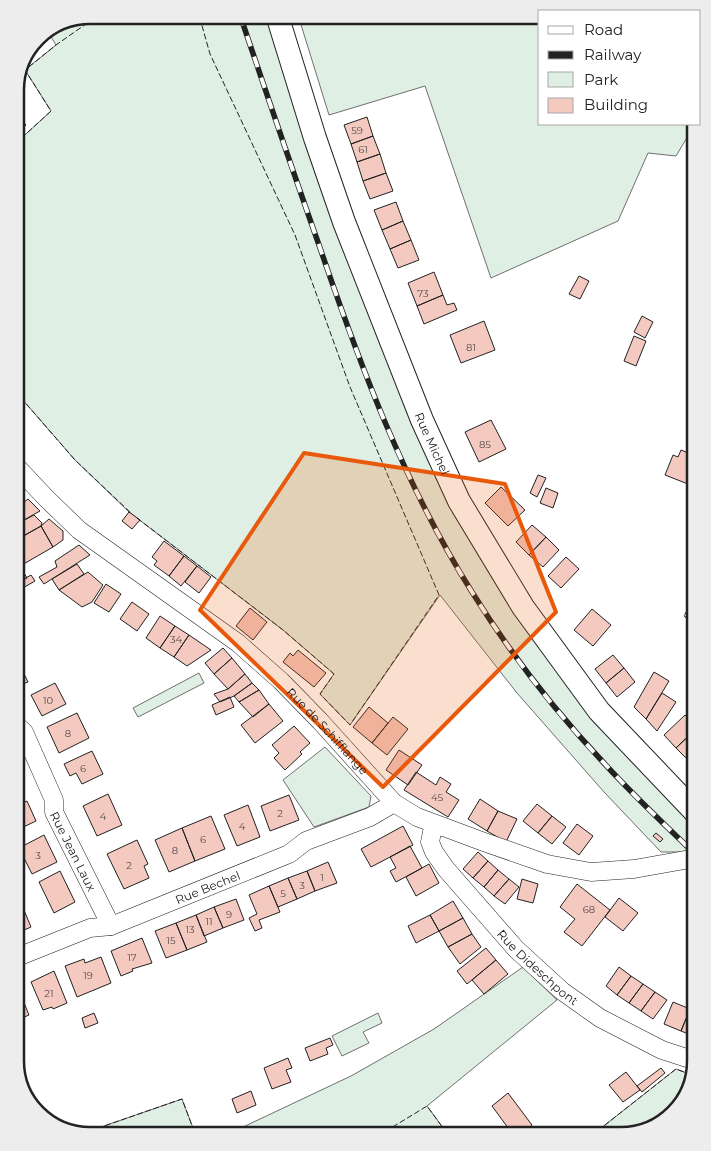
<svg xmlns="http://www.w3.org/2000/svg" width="711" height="1151" font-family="Montserrat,sans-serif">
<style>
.green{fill:#e0efe3;stroke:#6f6f6f}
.building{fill:#f3c9c0;stroke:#222}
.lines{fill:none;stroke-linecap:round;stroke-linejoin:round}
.minor-casing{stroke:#222;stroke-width:19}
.major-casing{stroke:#222;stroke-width:24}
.minor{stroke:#fff;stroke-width:18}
.major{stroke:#fff;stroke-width:22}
.rail-casing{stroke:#222;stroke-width:5.5}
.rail{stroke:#fff;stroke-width:4;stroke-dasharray:11;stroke-linecap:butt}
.fence{stroke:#222;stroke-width:1;stroke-dasharray:6 2.5;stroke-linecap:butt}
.marked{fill:#e8590c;fill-opacity:0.2;stroke:#e8590c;stroke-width:4;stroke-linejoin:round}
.labels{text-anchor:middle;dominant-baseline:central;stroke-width:4;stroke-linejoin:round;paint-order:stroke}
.number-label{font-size:10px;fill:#564c4a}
.street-label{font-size:12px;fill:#222;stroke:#fff}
.rim{fill:none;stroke:#222;stroke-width:2.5}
</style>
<rect width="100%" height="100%" fill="#fff"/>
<path class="green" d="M90,15H269L443,482L586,707L696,828V848L682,852H661L604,792L517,693L440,595L350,725L320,694L334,674L283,630L129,512L75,460L15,391V144L51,111L25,70L56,45L48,32Z
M298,15H540V124H695L676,156L648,153L618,221L491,278L425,86L329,115Z
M696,595V625L684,616Z
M199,673L204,683L138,717L133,708Z
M325,747L371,796L369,807L314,827L283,780Z
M523,967L557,1000L427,1106L449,1136H224L351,1076L434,1029Z
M378,1013L382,1023L363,1032L369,1043L342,1056L332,1036Z
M676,1069L692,1075L686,1099L654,1128L621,1136H591Z
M182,1099L196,1136H85L81,1134Z"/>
<path class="building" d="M15,112L26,125L15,135Z
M367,117L373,136L351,144L344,125Z
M373,136L380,154L357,162L351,144Z
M380,154L386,173L363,181L357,162Z
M386,173L393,191L370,199L363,181Z
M396,202L403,221L382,230L374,210Z
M403,221L411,240L390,249L382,230Z
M411,240L419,260L398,268L390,249Z
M434,272L443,295L417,306L408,283Z
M579,276L589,281L580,299L569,294Z
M443,295L447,305L454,303L457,310L424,324L417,306Z
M642,316L653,322L645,338L634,332Z
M484,321L495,350L461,363L450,335Z
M634,336L646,341L636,366L624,361Z
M491,420L506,449L479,462L465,432Z
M681,450L696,456V478L693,486L665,475L673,455L678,457Z
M538,475L546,478L537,497L530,493Z
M501,487L525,510L508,526L485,503Z
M546,488L558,493L553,508L540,503Z
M28,499L40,511L15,525V509Z
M129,512L140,520L132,529L122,521Z
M34,515L42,523L41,526L16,540L15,525Z
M49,519L63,531V540L53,547L41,526Z
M532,525L546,537L529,555L516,542Z
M41,526L53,547L15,569V541Z
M546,537L559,550L543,567L529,555Z
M164,541L184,556L169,576L154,565L157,561L152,557Z
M79,545L90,555L44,584L39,577L57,567L55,561Z
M184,556L197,566L181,586L169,576Z
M566,557L579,569L561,588L548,576Z
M77,564L84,574L59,590L52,579Z
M197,566L211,577L199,593L185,582Z
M21,568L27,578L15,584V572Z
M88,572L103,585L92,602L82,607L59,590Z
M31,575L35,581L21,589L17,583Z
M106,584L121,594L109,612L94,603Z
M132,602L149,614L137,631L120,619Z
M250,608L267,622L253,640L236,626Z
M592,609L611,625L593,646L574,630Z
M160,616L175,626L160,648L146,638Z
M175,626L189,635L174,657L160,648Z
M189,635L211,650L187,666L174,657Z
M223,648L232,658L214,674L205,663Z
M298,650L326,673L314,687L283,662L290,653L293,656Z
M15,655L28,682L15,687Z
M613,655L624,668L606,683L595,669Z
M232,658L245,674L228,689L214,674Z
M624,668L635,682L617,697L606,683Z
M654,672L669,681L646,719L634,707Z
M245,674L252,683L234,696L220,702L214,694L228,689Z
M55,683L66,704L42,716L31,695Z
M252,683L259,690L239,702L234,696Z
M259,690L269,704L253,717L239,702Z
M662,693L676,702L657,731L646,719Z
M230,697L234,707L216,715L212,705Z
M269,704L283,721L255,743L241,725Z
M369,707L388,723L372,743L353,727Z
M77,713L89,738L59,753L47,727Z
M685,715L696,727V729L676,748L664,735Z
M393,717L408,729L387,755L372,743Z
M294,726L310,743L300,752L302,754L285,770L274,758L279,753L272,745Z
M696,729V754L689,761L676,748Z
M399,750L422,765L408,785L386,770Z
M92,751L103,774L82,784L76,773L70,776L64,764Z
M416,772L436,785L440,777L451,784L446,792L459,800L448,817L404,790Z
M108,794L122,825L97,836L83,806Z
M289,795L299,820L270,831L261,806Z
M480,799L498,811L487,831L468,819Z
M27,801L36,821L15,831V807Z
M537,804L552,816L538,833L523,821Z
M248,805L260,837L237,846L224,815Z
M498,811L517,819L506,842L487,831Z
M211,816L225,849L195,861L182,828Z
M552,816L566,827L552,844L538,833Z
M577,824L593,836L579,855L563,843Z
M403,826L413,845L371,867L361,849Z
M182,828L195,861L169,872L155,840Z
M656,833L663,839L660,842L653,836Z
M44,835L57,862L32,874L19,848Z
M137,840L148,864L144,866L149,878L124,889L107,854Z
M410,846L422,868L396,882L390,871L396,868L390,857Z
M478,852L488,861L473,878L463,869Z
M488,861L498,870L484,887L473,878Z
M328,862L337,883L315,891L307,871Z
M429,864L439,883L416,896L406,877Z
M498,870L509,879L494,896L484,887Z
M60,871L75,902L54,913L39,882Z
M307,871L315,891L297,899L288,878Z
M288,878L297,899L278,907L269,886Z
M509,879L519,887L505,904L494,896Z
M522,879L538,884L533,903L517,899Z
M577,884L610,910L582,946L564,932L575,919L560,907Z
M269,886L280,912L259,920L262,928L255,931L249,918L257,914L249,895Z
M19,898L31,927L15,934V900Z
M619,898L638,913L623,931L605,917Z
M236,899L244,920L223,928L214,907Z
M453,901L463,918L439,931L430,915Z
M214,907L223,928L204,936L196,915Z
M196,915L207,942L187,950L176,923Z
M430,915L439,931L416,943L408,926Z
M463,918L472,934L448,947L439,931Z
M176,923L187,950L166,958L155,931Z
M472,934L481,947L460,964L448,947Z
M142,938L152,963L132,969L133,971L121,976L111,951Z
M486,948L496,960L467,984L457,971Z
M101,957L111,983L77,997L65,966L84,959L85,963Z
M496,960L508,974L484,994L472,980Z
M619,967L631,976L617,995L606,986Z
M54,971L67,1003L53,1009L52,1007L43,1010L31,982Z
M631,976L643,984L629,1003L617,995Z
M643,984L655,992L641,1011L629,1003Z
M18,988L29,1015L15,1021V989Z
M655,992L667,1000L653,1019L641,1011Z
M673,1002L690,1009L681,1031L664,1024Z
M690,1009L696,1011V1037L681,1031Z
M94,1013L98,1023L85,1028L82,1018Z
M330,1038L333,1045L326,1048L328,1054L310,1061L305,1048Z
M288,1058L292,1068L286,1070L291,1082L272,1089L264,1068Z
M661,1068L665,1073L642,1092L637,1086Z
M626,1072L640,1090L623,1102L609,1085Z
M251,1091L256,1105L237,1113L232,1099Z
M508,1093L532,1125L519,1136H514L492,1106Z"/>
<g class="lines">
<defs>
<g id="minor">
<path id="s1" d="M15,465L46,498L79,530L238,643L281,681L320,721L394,803L417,817L484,842L547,864L591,872L634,869L696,858"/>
<path id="s2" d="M15,724L24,732L54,800V812L111,926"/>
<path id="s3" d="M438,826L432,832L430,842L434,852L446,869L516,949L562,991L600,1018L662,1050L696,1061"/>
<path id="s4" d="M15,958L90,928L111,926L289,854L306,841L370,817L394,803"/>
</g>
<g id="major">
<path id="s5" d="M277,15L315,138L344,222L422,420L459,501L523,607L599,711L696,813"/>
</g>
</defs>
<use href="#minor" class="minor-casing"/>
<use href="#major" class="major-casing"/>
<use href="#minor" class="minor"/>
<use href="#major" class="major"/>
<defs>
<path id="rail" d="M240,15C266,92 292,169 319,245C360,365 404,484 472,592C510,653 554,710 603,762C632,794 664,824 696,855"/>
</defs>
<use href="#rail" class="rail-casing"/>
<use href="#rail" class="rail"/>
<path class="fence" d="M15,144L51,111L25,70L56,45L86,24V17
M15,391L75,460L131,513
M137,518L283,630L334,674L320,694L350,725L439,595L350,387L295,235L210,54L199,15
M696,625L684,616L696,595
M696,675L694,673L696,670
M81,1134L182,1099L196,1136
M378,1136L427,1106L449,1136
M591,1136L676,1069L692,1075"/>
</g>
<path class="marked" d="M304,453L505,484L556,612L383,787L200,610Z"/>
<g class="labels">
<g class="number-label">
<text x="357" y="130">59</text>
<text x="363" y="149">61</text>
<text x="423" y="293">73</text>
<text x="471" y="347">81</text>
<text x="485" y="444">85</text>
<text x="176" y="639">34</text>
<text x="48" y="700">10</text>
<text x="68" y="733">8</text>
<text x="83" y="768">6</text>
<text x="437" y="797">45</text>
<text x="280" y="813">2</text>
<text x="103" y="816">4</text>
<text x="242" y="826">4</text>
<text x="203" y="839">6</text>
<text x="175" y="850">8</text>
<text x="38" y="855">3</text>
<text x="129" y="865">2</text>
<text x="322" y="877">1</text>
<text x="302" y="885">3</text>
<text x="283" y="893">5</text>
<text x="589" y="909">68</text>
<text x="229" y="914">9</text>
<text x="209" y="921">11</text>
<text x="190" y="929">13</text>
<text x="171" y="940">15</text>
<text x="132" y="957">17</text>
<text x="88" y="975">19</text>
<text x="49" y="993">21</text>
</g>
<g class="street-label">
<text stroke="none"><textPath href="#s5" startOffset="456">Rue Michel</textPath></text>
<text stroke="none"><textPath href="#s1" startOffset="412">Rue de Schifflange</textPath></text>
<text stroke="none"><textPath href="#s2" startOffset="142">Rue Jean Laux</textPath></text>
<text stroke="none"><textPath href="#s4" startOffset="206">Rue Bechel</textPath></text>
<text stroke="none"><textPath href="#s3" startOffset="185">Rue Dideschpont</textPath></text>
</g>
</g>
<path d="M0 0H711V1151H0ZM90 24H621A66 66 0 0 1 687 90V1061A66 66 0 0 1 621 1127H90A66 66 0 0 1 24 1061V90A66 66 0 0 1 90 24Z" fill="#ededed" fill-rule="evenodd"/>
<path class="rim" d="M90 24H621A66 66 0 0 1 687 90V1061A66 66 0 0 1 621 1127H90A66 66 0 0 1 24 1061V90A66 66 0 0 1 90 24Z"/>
<rect x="538" y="10" width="162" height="115" fill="#ffffff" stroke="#a7a7a7"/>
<rect x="548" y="26" width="25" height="8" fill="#ffffff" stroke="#a7a7a7"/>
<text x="584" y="35" font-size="15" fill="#222222">Road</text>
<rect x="548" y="51" width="25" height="8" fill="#222222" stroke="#a7a7a7"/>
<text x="584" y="60" font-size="15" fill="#222222">Railway</text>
<rect x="548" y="72" width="25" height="15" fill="#e0efe3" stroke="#a7a7a7"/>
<text x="584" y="85" font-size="15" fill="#222222">Park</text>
<rect x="548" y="98" width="25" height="15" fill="#f3c9c0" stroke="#a7a7a7"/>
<text x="584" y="110" font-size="15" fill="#222222">Building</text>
</svg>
